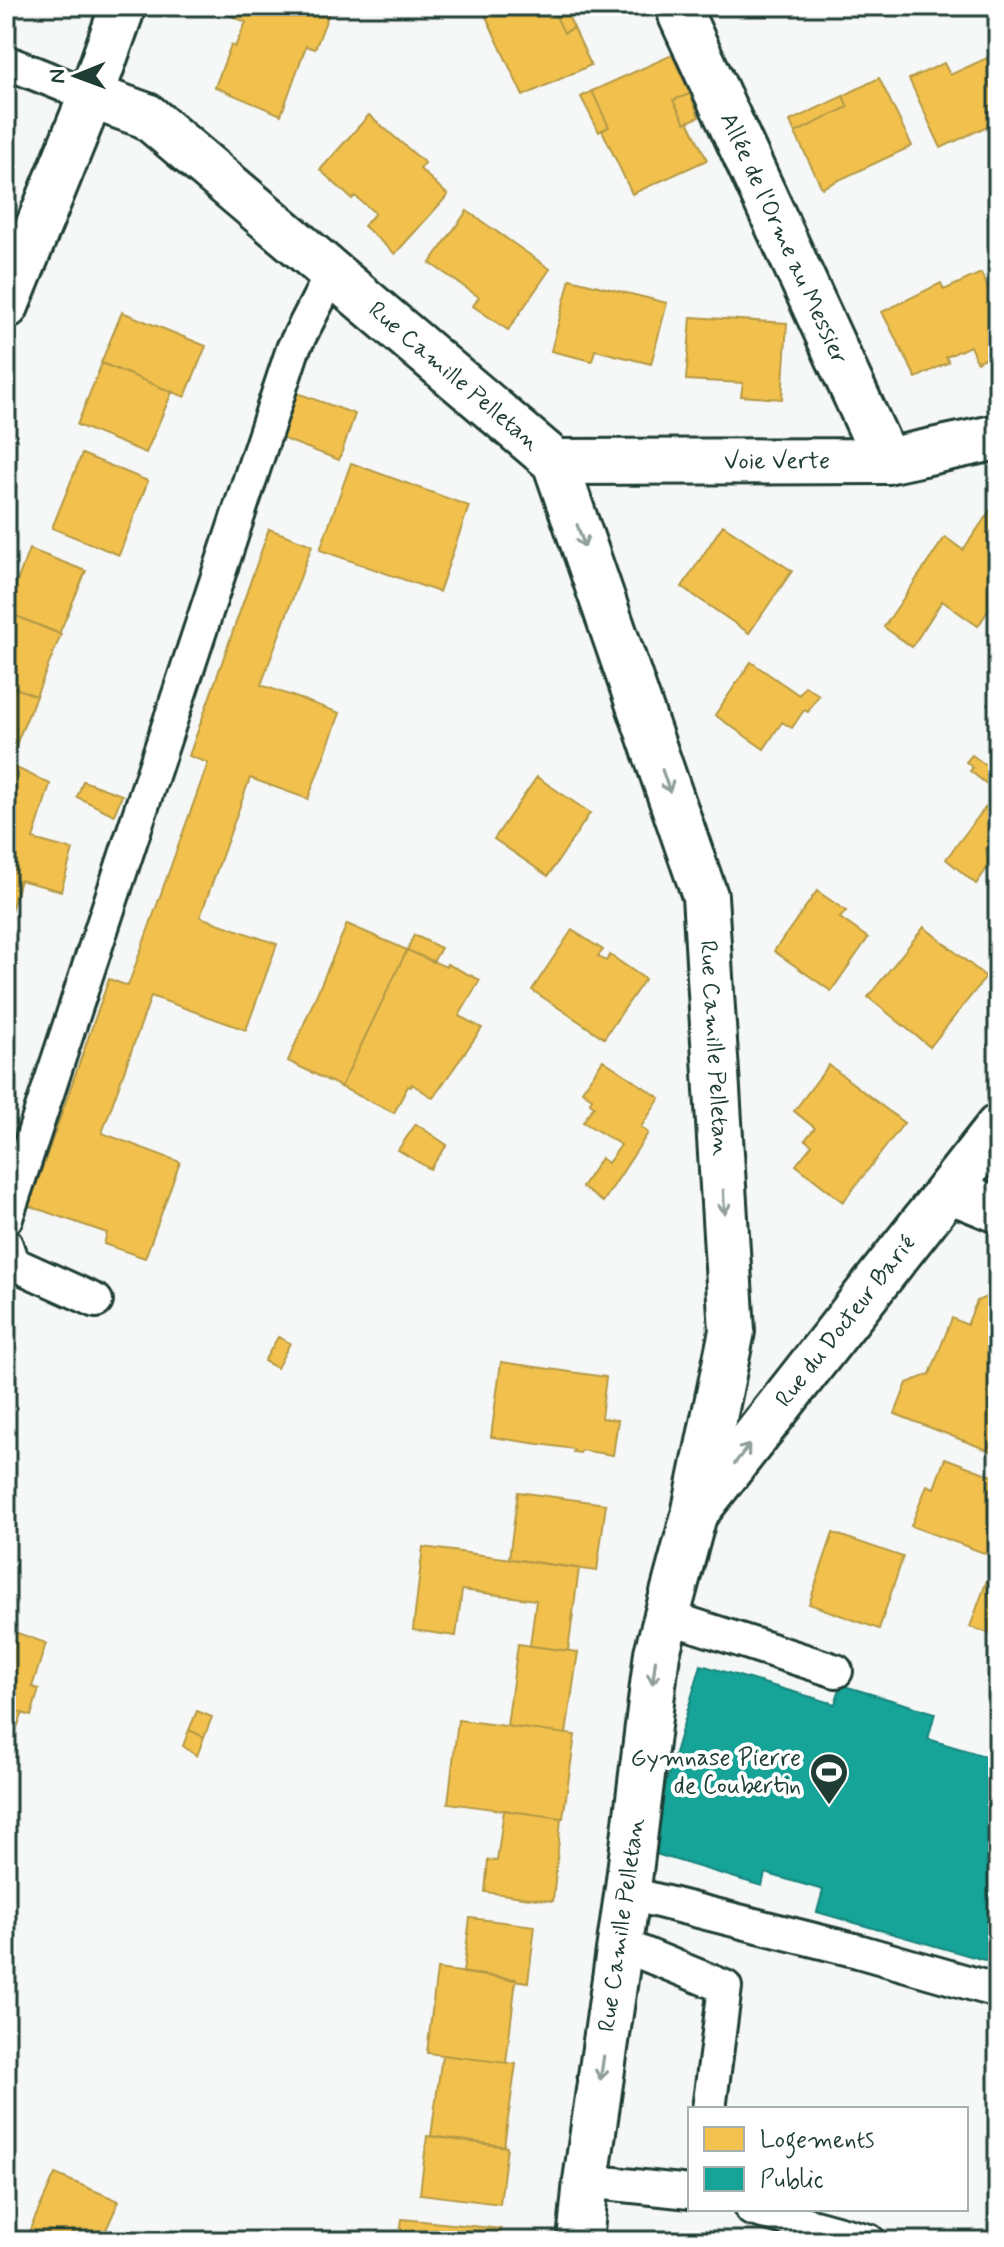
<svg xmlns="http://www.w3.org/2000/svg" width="1004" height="2247" font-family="Mynerve,sans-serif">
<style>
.homes{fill:#f2c14e;stroke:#b39946;stroke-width:2}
.public{fill:#17a398;stroke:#19847a;stroke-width:2}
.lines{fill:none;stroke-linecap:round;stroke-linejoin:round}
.service-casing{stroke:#1f3d34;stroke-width:38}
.minor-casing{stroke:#1f3d34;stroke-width:50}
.service{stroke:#fff;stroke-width:32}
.minor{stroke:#fff;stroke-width:44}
.oneway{stroke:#8f9e9a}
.labels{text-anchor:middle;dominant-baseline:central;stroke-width:8;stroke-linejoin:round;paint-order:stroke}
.street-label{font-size:24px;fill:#1f3d34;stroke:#fff}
.poi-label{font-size:24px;fill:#1f3d34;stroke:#fff;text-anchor:end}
</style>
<rect width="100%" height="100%" fill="#f6f7f7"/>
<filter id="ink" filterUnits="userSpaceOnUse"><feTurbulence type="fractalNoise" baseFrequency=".0125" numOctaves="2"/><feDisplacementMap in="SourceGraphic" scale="16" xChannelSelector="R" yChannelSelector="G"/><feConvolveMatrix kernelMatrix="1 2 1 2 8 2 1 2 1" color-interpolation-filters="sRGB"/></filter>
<g filter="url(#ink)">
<path class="homes" d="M233,6H313L329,13L315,49L306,46L281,115L215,87L231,45L235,47L246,22L229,15Z
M481,6H551L564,33L574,28L591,65L523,96Z
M551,6H563L574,28L564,33Z
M998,53V121L941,148L909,79L944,63L950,75Z
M672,55L690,94L673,100L685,123L688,121L707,160L632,194L602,130L609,127L592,91Z
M879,78L912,146L822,188L795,133L848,107L843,96Z
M592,91L609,127L599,132L581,97Z
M690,94L699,117L685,123L673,100Z
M843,96L848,107L795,133L790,121Z
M369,115L425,163L420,169L448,195L395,254L364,226L375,213L355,196L352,199L320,170Z
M467,211L550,269L508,330L473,306L479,297L430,263Z
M981,273L998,309V352L977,362L970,346L946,357L949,362L916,378L882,312L941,283L944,290Z
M570,279L667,303L651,364L595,350L592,361L551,351Z
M122,312L206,346L185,397L101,363Z
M691,317L787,323L782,399L741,396L743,383L686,380Z
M102,363L172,392L146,453L77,425Z
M297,393L355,414L339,460L281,438Z
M82,454L148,481L119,555L52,528Z
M351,463L469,506L439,592L320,550Z
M998,499V611L991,606L978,626L942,601L912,647L884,627L945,537L963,550Z
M723,525L792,571L749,633L682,587Z
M269,529L312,545L261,685L340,713L308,799L250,778L200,917L277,944L246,1030L151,996L102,1133L180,1162L145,1258L104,1244L107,1233L29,1206L109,979L128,986L163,888L208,763L189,756Z
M29,549L86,571L59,634L6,612Z
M6,612L61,634L36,696L6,684Z
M751,662L799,695L805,686L819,695L808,712L804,710L792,728L782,722L764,749L715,715Z
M6,684L36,696L8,764L6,763Z
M972,755L998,774L997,792L970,771L973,768L966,762Z
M6,763L50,784L33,839L73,850L61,891L20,880L6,928Z
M537,777L590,813L548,876L494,839Z
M83,781L122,795L114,815L77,797Z
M998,791V848H986L988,867L976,884L946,859Z
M817,891L846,911L840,918L868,938L831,991L774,951Z
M347,924L407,950L341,1087L288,1061Z
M924,927L986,977L930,1047L868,997Z
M572,930L603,950L598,956L606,961L610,955L645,979L604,1038L532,990Z
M414,935L441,948L433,962L407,950Z
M407,950L446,967L447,964L480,980L459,1016L482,1028L433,1098L412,1084L411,1087L408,1086L394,1113L341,1087Z
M603,1060L660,1098L641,1127L648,1133L603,1202L582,1187L601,1158L608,1163L621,1145L583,1122L594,1106L590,1103L592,1098L582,1091Z
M829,1065L904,1123L843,1202L796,1165L812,1145L805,1140L815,1128L794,1111Z
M416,1124L447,1145L430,1169L398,1150Z
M998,1292V1454L895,1414L907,1383L930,1374L952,1318L967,1325L977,1301Z
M278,1337L290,1343L277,1368L264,1361Z
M501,1362L606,1377L601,1418L618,1420L613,1455L581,1450L580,1453L573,1452L574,1449L491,1437Z
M945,1458L998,1478V1549L995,1557L911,1526L927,1485L934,1488Z
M518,1492L606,1504L597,1571L509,1559Z
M833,1533L903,1557L879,1629L809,1604Z
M423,1547L579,1568L568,1651L530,1646L536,1600L462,1590L456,1636L413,1630Z
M987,1580L998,1584V1636L970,1627Z
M6,1629L46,1643L32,1687L39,1689L31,1716L6,1707Z
M518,1644L578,1652L566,1734L507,1726Z
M6,1707L23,1713L12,1739L6,1737Z
M197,1711L212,1717L204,1737L189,1730Z
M458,1720L575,1735L563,1818L448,1803Z
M189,1730L204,1737L197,1756L183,1746Z
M504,1810L561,1818L553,1901L485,1892L488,1860L497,1861Z
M470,1918L535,1926L528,1982L463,1973Z
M437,1969L516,1979L506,2063L427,2053Z
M442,2055L516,2064L504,2146L431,2136Z
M427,2136L507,2147L500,2204L420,2194Z
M55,2174L119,2201L101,2241H16L19,2235L26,2238Z
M402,2219L501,2229L500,2241H399Z"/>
<path class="public" d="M701,1665L835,1704L841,1685L935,1713L928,1739L998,1760V1964L817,1912L823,1890L765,1873L762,1886L646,1851Z"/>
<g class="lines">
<defs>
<path id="service" d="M6,62L91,96
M6,1218L293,349L332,273
M6,1245L12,1263L96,1301
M665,1616L836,1671
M627,1893L858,1951L998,1991
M620,1944L725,1987L709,2109
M586,2181L690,2192
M752,2209L869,2241"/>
<g id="minor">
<path id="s1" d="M681,15L886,461"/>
<path id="s2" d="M91,96L147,116L555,462L705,896L732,1331L694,1515L657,1653L628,1888L586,2181L580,2241"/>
<path d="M6,306L91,96L123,6"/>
<path id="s3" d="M555,462L886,461L998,437"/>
<path d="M949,1190L998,1210"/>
<path id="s4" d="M700,1507L998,1127"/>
</g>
</defs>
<use href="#service" class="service-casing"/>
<use href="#minor" class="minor-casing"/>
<use href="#service" class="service"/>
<use href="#minor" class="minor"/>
</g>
<defs><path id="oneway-shaft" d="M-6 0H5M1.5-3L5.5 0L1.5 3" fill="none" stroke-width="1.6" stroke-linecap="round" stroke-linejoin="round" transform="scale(2)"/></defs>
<g class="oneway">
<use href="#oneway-shaft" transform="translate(581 536) rotate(71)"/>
<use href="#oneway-shaft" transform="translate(666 781) rotate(71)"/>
<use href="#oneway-shaft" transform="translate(724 1202) rotate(87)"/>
<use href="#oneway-shaft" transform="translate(742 1454) rotate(-52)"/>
<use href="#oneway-shaft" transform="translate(654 1672) rotate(97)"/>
<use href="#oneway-shaft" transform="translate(602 2068) rotate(98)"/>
</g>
</g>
<defs>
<symbol id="stadium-pin" viewBox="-11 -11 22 30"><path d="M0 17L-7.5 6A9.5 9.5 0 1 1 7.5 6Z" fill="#1f3d34" stroke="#fff"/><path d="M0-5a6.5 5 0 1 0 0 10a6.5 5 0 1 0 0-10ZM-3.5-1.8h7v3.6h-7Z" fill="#fff"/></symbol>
</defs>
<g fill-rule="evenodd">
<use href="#stadium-pin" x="807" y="1750" width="44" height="60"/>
</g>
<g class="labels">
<g class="street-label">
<text stroke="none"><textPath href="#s1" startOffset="246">Allée de l'Orme au Messier</textPath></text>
<text stroke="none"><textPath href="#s2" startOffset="462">Rue Camille Pelletan</textPath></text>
<text stroke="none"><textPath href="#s3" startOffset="222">Voie Verte</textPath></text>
<text stroke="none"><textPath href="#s2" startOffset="1206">Rue Camille Pelletan</textPath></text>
<text stroke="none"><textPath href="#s4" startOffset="236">Rue du Docteur Barié</textPath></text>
<text transform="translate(622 1925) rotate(-82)">Rue Camille Pelletan</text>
</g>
<g class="poi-label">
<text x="801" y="1758">Gymnase Pierre<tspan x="801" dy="28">de Coubertin</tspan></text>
</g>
</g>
<rect width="1004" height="2247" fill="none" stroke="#fff" stroke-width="32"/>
<rect x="16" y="16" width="972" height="2215" fill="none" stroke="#1f3d34" stroke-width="3" filter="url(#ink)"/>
<rect x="688" y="2107" width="280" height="104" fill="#ffffff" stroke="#a5b1ae" stroke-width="2"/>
<rect x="704" y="2127" width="40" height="24" fill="#f2c14e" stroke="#a5b1ae" stroke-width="2"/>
<text x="760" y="2147" font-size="24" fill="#1f3d34">Logements</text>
<rect x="704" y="2167" width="40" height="24" fill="#17a398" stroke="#a5b1ae" stroke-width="2"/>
<text x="760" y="2187" font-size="24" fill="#1f3d34">Public</text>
<g transform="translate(76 76) rotate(269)" stroke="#ffffff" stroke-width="6" paint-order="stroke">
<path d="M0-6L14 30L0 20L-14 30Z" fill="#1f3d34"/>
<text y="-12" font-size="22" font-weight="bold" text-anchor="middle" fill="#1f3d34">N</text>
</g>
</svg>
